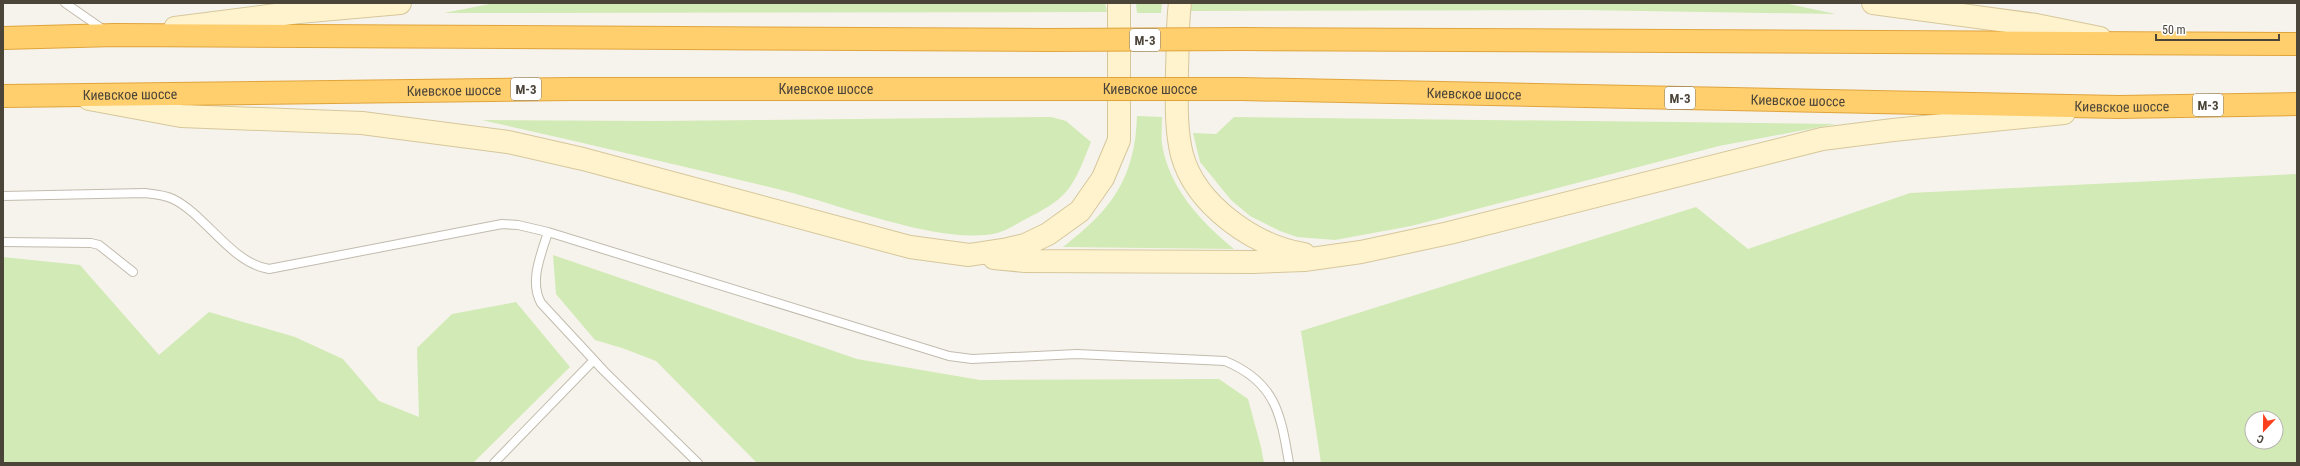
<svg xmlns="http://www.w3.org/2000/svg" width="2300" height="466" font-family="'Roboto Condensed',sans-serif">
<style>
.green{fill:#d2eab5;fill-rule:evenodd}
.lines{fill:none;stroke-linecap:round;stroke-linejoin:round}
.lane-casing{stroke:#c2bbae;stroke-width:10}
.secondary-casing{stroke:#d6c79b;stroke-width:24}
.highway-casing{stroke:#e0a43c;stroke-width:24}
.lane{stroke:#fff;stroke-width:8}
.secondary{stroke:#fff3cd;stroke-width:22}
.highway{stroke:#ffcf6e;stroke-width:22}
.highway-bridge-casing{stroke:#e0a43c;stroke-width:24;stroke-linecap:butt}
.highway-bridge{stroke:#ffcf6e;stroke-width:22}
.labels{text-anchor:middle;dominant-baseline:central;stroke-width:3;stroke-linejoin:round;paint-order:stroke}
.shield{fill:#fff;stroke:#817c74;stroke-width:1}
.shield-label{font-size:13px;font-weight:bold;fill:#4b4439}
.street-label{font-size:14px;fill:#4b4439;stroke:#fff}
</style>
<rect width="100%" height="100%" fill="#f6f3ec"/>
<path class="green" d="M495,3H1105L1107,12L444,13Z
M1136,3H1162L1161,13H1137Z
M1192,3H1784L1836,14L1580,10L1190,11Z
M1137,116L1162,117C1162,126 1161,135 1162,144C1169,188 1201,222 1234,249L1063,247C1111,210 1135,179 1137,116Z
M1051,117L1066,121L1091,142C1072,189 1070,197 1024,220C1016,224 1006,231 997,233C943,246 841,205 785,191C685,166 583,143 482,120L656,121Z
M1234,117L1836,124L1719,146L1411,226L1335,240L1297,237L1280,231L1250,216L1231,200L1200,162L1193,133L1216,134Z
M2297,174V463H1321L1301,331L1696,207L1748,249L1910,193ZM2252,418H2276V442H2252Z
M553,255L857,359L980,380L1219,379L1248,399L1261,447L1264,463H757L656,361L622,348L595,340L556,294Z
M3,257L80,265L159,355L209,312L295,337L343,359L379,401L419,417L417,348L452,314L516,302L570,367L473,463H3Z"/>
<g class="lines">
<defs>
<path id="lane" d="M65,3L104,30
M3,196L145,193C154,194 165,195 173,199C206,215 231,263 269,269L502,224L518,225L548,232L949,356L972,359L1077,354L1225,361C1276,382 1281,415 1289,463
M548,232C541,255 529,281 541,303L604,371L698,463
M3,242L91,243L99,245L133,272
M494,463L594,360"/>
<path id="secondary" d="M1180,3C1177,25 1178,48 1177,70C1177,98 1175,127 1182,155C1196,205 1254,246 1304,254
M1873,3L2036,25L2100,38
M175,28L299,12L400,3
M89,99L181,116L362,123L508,142L583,159L910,247L969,255L1008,249L1025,245L1048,234L1080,211L1103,178L1119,140V3
M994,258L1025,261L1253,262L1304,260L1361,252L1449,233L1822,139L1893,130L2064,113"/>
<g id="highway">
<path d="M3,38L115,35L1048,40"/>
<path d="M1242,39L2297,44"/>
<path id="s1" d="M1241,89L2119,107L2297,104"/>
<path id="s2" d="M3,96L572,89H1049"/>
</g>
</defs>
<use href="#lane" class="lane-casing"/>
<use href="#secondary" class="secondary-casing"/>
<use href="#highway" class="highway-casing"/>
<use href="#lane" class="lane"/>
<use href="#secondary" class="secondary"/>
<use href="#highway" class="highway"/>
<defs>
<g id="highway-bridge">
<path d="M1048,40L1242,39"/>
<path id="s3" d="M1049,89H1241"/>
</g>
</defs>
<use href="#highway-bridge" class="highway-bridge-casing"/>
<use href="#highway-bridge" class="highway-bridge"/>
</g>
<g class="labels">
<g class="shield">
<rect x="1130" y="29" width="30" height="22" rx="3"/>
<rect x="511" y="78" width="30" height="22" rx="3"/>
<rect x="1665" y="87" width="30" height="22" rx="3"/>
<rect x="2193" y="94" width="30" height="22" rx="3"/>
</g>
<g class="shield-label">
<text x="1145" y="40">М-3</text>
<text x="526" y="89">М-3</text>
<text x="1680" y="98">М-3</text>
<text x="2208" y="105">М-3</text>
</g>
<g class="street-label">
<text stroke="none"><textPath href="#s2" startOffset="823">Киевское шоссе</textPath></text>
<text stroke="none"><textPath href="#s3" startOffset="101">Киевское шоссе</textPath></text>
<text stroke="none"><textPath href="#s2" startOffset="451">Киевское шоссе</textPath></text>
<text stroke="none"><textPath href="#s1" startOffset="233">Киевское шоссе</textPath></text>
<text stroke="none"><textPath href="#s2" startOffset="127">Киевское шоссе</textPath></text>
<text stroke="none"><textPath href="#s1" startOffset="557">Киевское шоссе</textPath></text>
<text stroke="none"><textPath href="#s1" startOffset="881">Киевское шоссе</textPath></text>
</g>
</g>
<rect width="2300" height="466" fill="none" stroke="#4b4439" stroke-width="8"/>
<g transform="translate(2264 430) rotate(202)"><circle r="19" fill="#ffffff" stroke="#b7b4b0"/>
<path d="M0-3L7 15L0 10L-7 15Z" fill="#fc3f1d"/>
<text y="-6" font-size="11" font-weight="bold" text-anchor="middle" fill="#4b4439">С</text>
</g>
<path d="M2156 34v6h123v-6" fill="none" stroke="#4b4439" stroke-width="2"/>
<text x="2162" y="34" font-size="12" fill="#4b4439" stroke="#ffffff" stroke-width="3" paint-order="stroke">50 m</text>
</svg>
